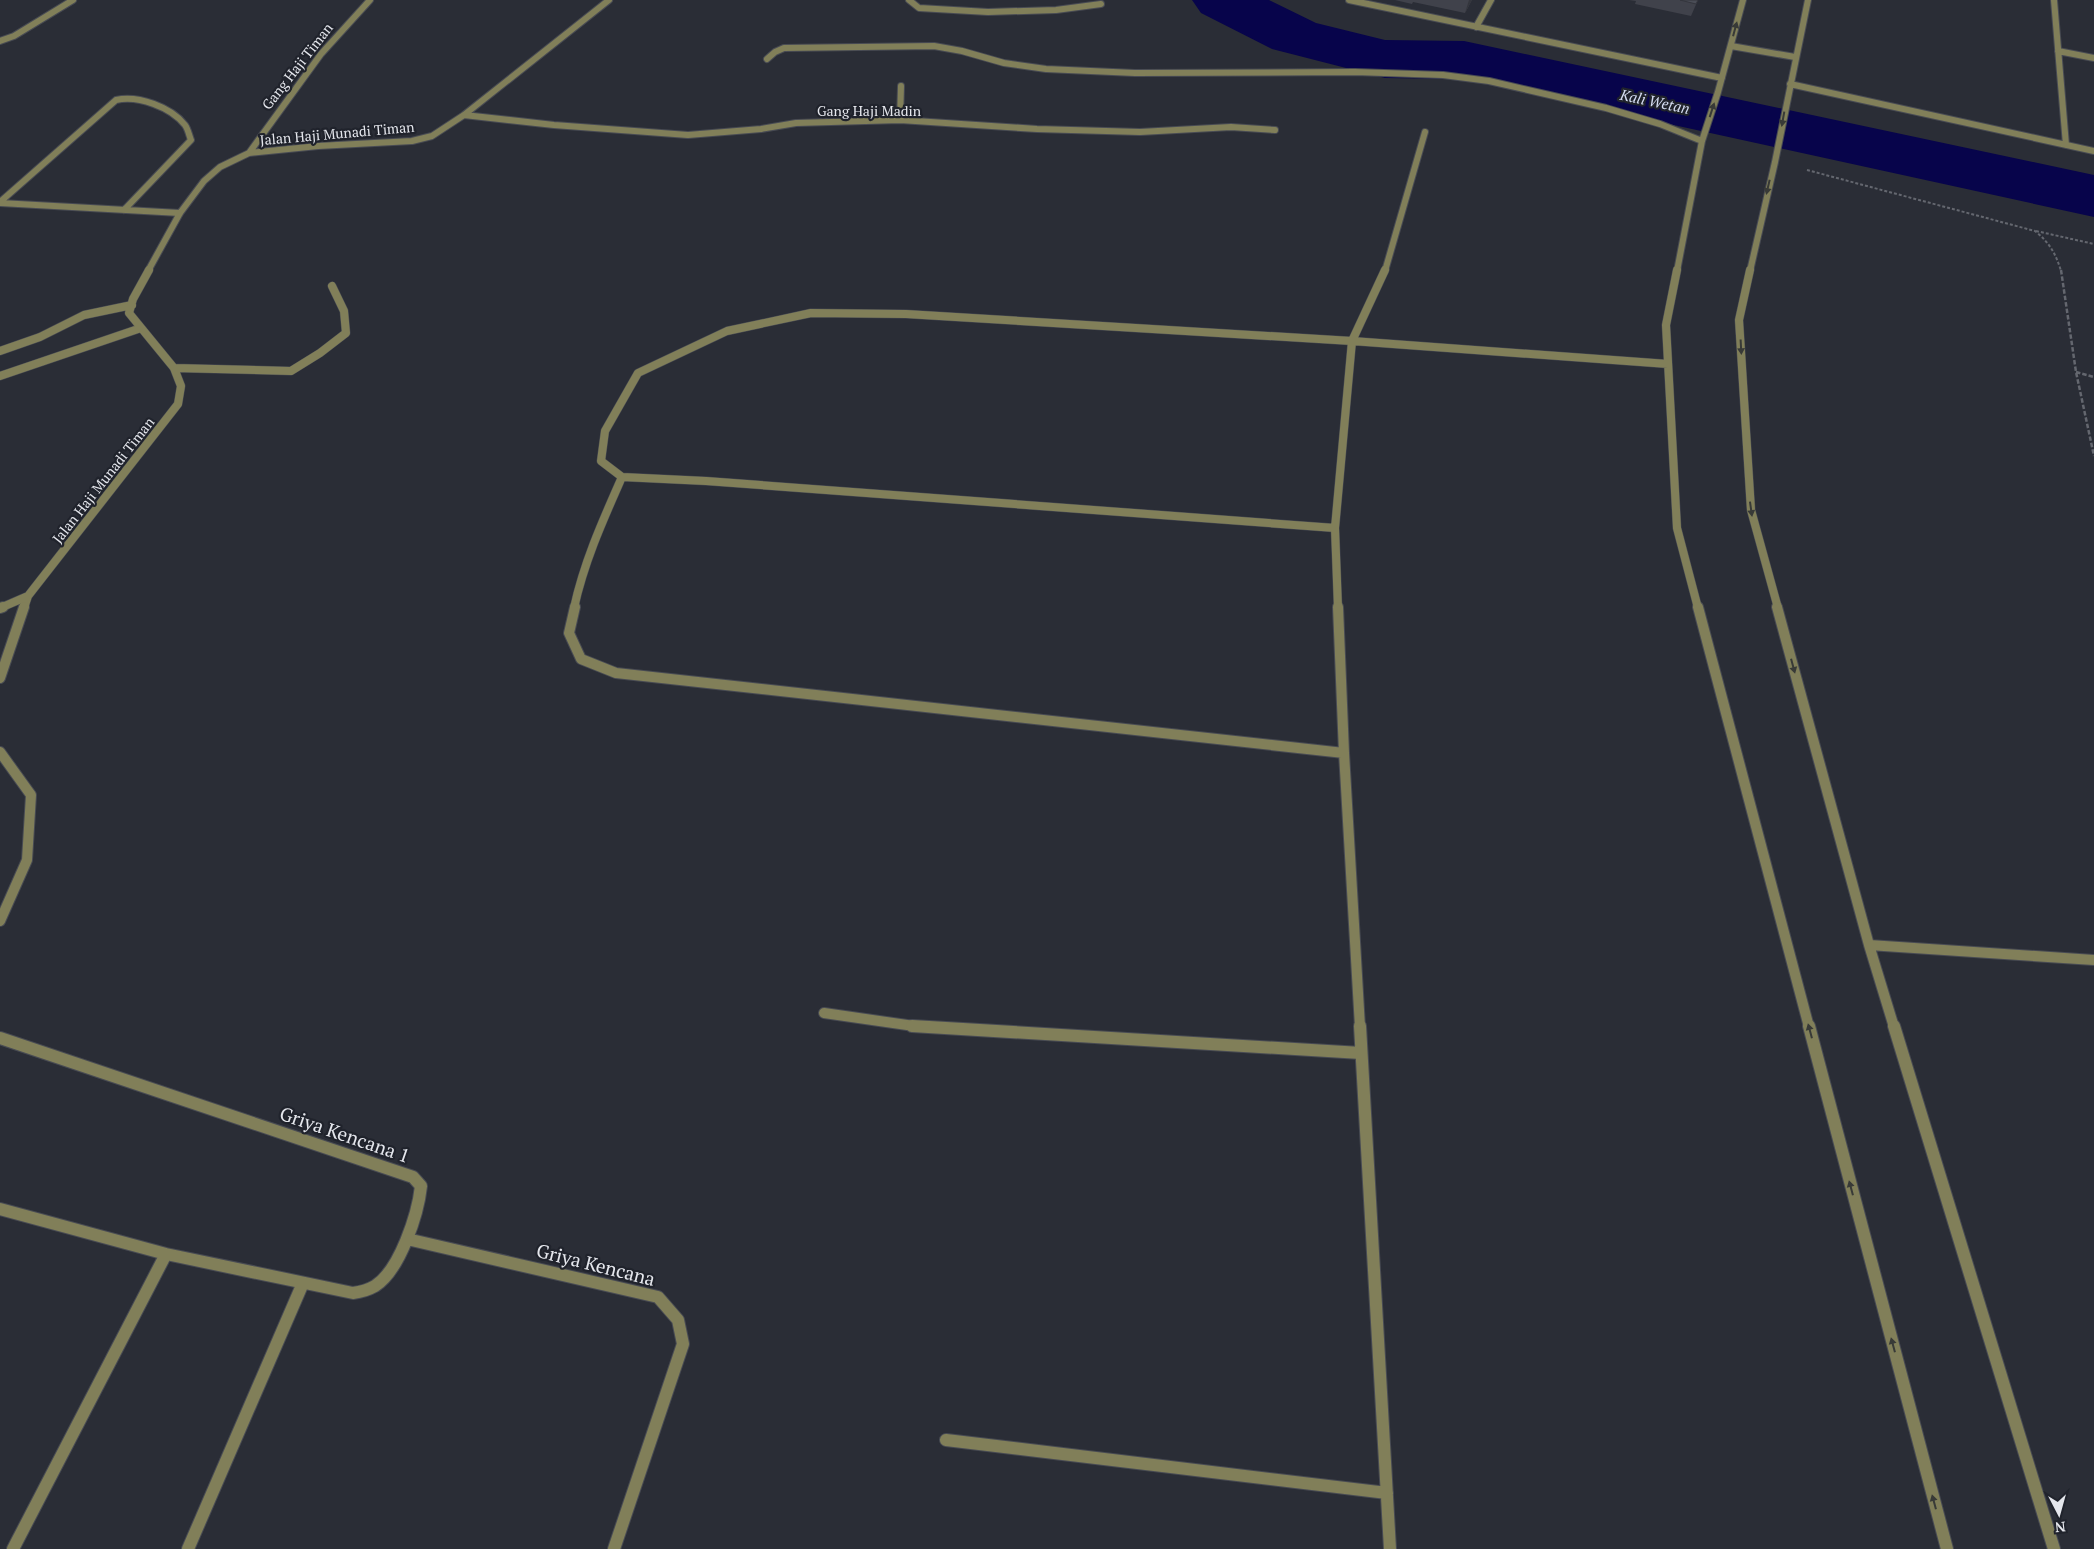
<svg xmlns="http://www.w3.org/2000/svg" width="2094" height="1549" font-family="'PT Serif',serif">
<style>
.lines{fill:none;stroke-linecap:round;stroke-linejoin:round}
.river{fill:#07044b;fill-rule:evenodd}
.minor-far3-casing{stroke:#484b53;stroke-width:8}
.minor-far2-casing{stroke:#484b53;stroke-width:9}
.minor-far1-casing{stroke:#484b53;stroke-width:12}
.minor-casing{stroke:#484b53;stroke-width:14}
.path-far1{stroke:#64676f;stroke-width:2;stroke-dasharray:3 2;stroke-linecap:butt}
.path{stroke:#64676f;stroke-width:2.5;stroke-dasharray:4.5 2;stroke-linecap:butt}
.minor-far3{stroke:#817f59;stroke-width:6}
.minor-far2{stroke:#817f59;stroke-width:8}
.minor-far1{stroke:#817f59;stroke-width:10}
.minor{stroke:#817f59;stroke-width:12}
.wall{fill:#40424b}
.shaded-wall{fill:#34363d}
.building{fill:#4a4d57;stroke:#34363d}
.oneway{fill:#383a37}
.labels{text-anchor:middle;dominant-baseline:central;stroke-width:4.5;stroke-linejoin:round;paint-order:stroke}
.far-street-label{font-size:14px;fill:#e5e7ed;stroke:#20232c}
.far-water-label{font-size:15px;font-style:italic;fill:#d5ddf2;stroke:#20232c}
.near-street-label{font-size:19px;fill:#e5e7ed;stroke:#20232c}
</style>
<rect width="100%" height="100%" fill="#2a2d36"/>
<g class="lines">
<path class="river" d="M1192,0H1269L1316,23L1385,40L1464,41L2094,175V217L1464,79L1385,78L1272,49L1201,13Z"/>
<defs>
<path id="minor-far3" d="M909,0L919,8L988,12L1056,10L1101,4
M1349,0L1722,78
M2054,0L2066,145
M1476,27L1491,0
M0,41L14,36L73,0
M1731,46L1795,57
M2058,51L2094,58
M767,59L775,52L784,48L934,46L962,51L1004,63L1046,69L1135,73L1355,72L1443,75L1489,81L1606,108L1660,124L1702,141
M1790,84L2094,151
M464,115L554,125L688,135L761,129L796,123L900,120L1037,129L1140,132L1231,127L1275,130
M900,120L901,86
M249,153L321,54L370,0
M0,202L116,100C138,95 171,107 185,125C188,129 189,135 191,140L124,210
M0,203L180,213
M148,271L180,213L204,181L220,167L249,153L318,146L412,141L432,136L464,115L609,0
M1385,271L1425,132
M1677,271L1702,141L1718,92L1743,0
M1750,271L1775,162L1808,0"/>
<path id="minor-far2" d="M1677,270L1666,325L1677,528L1698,608
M1750,270L1739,320L1751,510L1778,608
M0,351L40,337L84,315L132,305
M174,368L291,371L320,353L346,333L344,311L332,286
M0,376L141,328
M1335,528L1352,341L1385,270
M0,608L28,596
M24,608L28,596L178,404L181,386L174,368L129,313L133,299L149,270
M574,608C584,562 603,520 622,477
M1338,608L1335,528L706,481L622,477L601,461L605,431L638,373L727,331L811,313L906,314L1352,341L1668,364"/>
<path id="minor-far1" d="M575,607L569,633L581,659L616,673L1344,753
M1338,607L1344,753L1360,1027
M1698,607L1809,1027
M1777,607L1869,945L1894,1027
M0,608L3,607
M0,678L24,607
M0,752L31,795L27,860L0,921
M1869,945L2094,960
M824,1013L921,1027"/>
<path id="minor" d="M912,1026L1361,1053
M1360,1026L1390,1549
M1809,1026L1947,1549
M1894,1026L2054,1549
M0,1038L413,1177L421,1186C418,1214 400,1270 375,1286C368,1290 361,1292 353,1293L166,1254L0,1209
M407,1239L658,1297L678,1320L683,1344L614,1549
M946,1440L1387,1493
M13,1549L166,1254
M188,1549L303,1283"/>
</defs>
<use href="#minor-far3" class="minor-far3-casing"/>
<use href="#minor-far2" class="minor-far2-casing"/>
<use href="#minor-far1" class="minor-far1-casing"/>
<use href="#minor" class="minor-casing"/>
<path class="path-far1" d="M1807,170L2035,231C2049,242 2056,254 2061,271
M2036,231L2094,244"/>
<path class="path" d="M2061,270L2076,372L2094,456
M2076,372L2094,377"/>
<use href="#minor-far3" class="minor-far3"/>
<use href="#minor-far2" class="minor-far2"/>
<use href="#minor-far1" class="minor-far1"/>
<use href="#minor" class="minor"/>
</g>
<path class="wall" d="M1395,0H1472L1465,13L1413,2L1412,4Z
M1629,0H1698L1691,16L1635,4L1636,1Z"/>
<path class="shaded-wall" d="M1469,0H1472L1465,13Z"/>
<path class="building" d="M1680,0H1698L1696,4Z"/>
<defs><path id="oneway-solid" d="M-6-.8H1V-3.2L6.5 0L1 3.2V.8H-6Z" transform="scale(1.25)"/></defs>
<g class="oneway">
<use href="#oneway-solid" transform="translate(1735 29) rotate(-75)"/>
<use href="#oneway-solid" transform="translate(1712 110) rotate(-72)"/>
<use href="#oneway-solid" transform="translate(1783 119) rotate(100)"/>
<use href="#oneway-solid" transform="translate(1768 187) rotate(103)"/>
<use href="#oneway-solid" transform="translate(1741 347) rotate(87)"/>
<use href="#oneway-solid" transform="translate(1751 509) rotate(82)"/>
<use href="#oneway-solid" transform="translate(1793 666) rotate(75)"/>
<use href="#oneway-solid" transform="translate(1810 1031) rotate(-105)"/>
<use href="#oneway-solid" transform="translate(1851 1188) rotate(-105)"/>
<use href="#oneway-solid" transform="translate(1893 1345) rotate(-105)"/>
<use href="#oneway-solid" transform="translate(1934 1502) rotate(-105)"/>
</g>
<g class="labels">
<g class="far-street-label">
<text transform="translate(297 66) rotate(-52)">Gang Haji Timan</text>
<text x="869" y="110">Gang Haji Madin</text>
<text transform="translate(337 133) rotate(-5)">Jalan Haji Munadi Timan</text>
<text transform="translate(103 480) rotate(-52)">Jalan Haji Munadi Timan</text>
</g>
<g class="far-water-label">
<text transform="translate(1655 101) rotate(12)">Kali Wetan</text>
</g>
<g class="near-street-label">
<text transform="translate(345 1134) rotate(19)">Griya Kencana 1</text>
<text transform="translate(596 1264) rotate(14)">Griya Kencana</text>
</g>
</g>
<g transform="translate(2059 1514) rotate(174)" stroke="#20232c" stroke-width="4" paint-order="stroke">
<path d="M0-4L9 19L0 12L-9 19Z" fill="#e5e7ed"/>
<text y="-8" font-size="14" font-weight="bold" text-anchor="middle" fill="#e5e7ed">N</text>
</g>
</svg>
